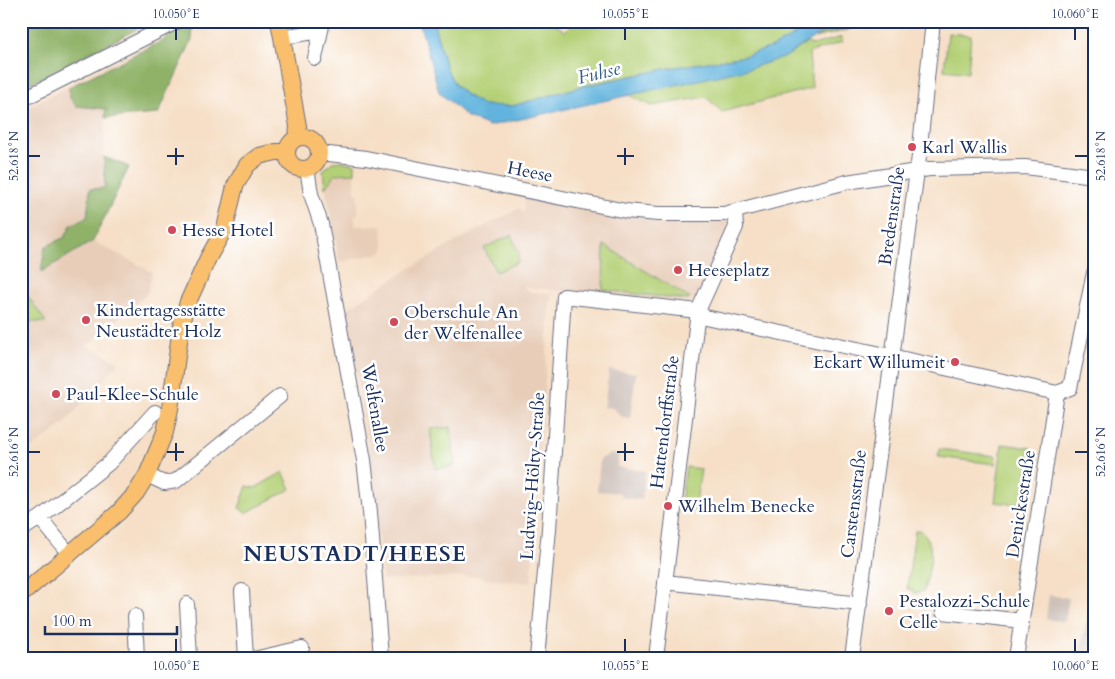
<svg xmlns="http://www.w3.org/2000/svg" width="1115" height="679" font-family="Cardo,serif">
<style>
.built{fill:#e8ceb9}
.industrial{fill:#cec1ba}
.green{fill:#b4d076;stroke:#68806a}
.forest{fill:#8fb267;stroke:#557062}
.water{fill:#62b4de;stroke:#3e729e}
.lines{fill:none;stroke-linecap:round;stroke-linejoin:round}
.minor-casing{stroke:#686d82;stroke-width:16}
.major-casing{stroke:#686d82;stroke-width:18}
.minor{stroke:#fff;stroke-width:14}
.major{stroke:#f9bf6d;stroke-width:16}
.rail-casing{stroke:#1b2f5e;stroke-width:4.5}
.rail{stroke:#fff;stroke-width:2.5;stroke-dasharray:8;stroke-linecap:butt}
.ticks{fill:none;stroke:#1b2f5e;stroke-width:2}
.poi-dot{fill:#d1495b;stroke:#fff;stroke-width:2}
.labels{text-anchor:middle;dominant-baseline:central;stroke-width:5;stroke-linejoin:round;paint-order:stroke}
.poi-label{font-size:18px;fill:#1b2f5e;stroke:#fff;text-anchor:start}
.street-label{font-size:18px;fill:#1b2f5e;stroke:#fff}
.water-label{font-size:19px;font-style:italic;fill:#345e8b;stroke:#fff}
.district-label{font-size:22px;font-weight:bold;letter-spacing:1px;fill:#1b2f5e;stroke:#fff}
.neatline{fill:none;stroke:#1b2f5e;stroke-width:2}
.ticks-label{font-size:12px;text-anchor:middle;fill:#1b2f5e}
</style>
<rect width="100%" height="100%" fill="#fff"/>
<filter id="ink" filterUnits="userSpaceOnUse"><feTurbulence type="fractalNoise" baseFrequency=".02" numOctaves="2"/><feDisplacementMap in="SourceGraphic" scale="10" xChannelSelector="R" yChannelSelector="G"/><feConvolveMatrix kernelMatrix="1 2 1 2 8 2 1 2 1" color-interpolation-filters="sRGB"/></filter>
<filter id="wash" filterUnits="userSpaceOnUse"><feTurbulence type="fractalNoise" baseFrequency=".0096" numOctaves="4" result="noise"/><feDisplacementMap in="SourceGraphic" scale="20" xChannelSelector="R" yChannelSelector="G"/><feGaussianBlur stdDeviation="1.12" result="paint"/><feColorMatrix in="noise" values="0 0 0 0 0 0 0 0 0 0 0 0 0 0 0 0 0 1.4 0 .05"/><feComposite in="paint" operator="in"/></filter>
<g filter="url(#wash)">
<rect width="100%" height="100%" fill="#f6dfc6"/>
<path class="built" d="M193,22L192,40L158,114L105,119L104,157L129,167L93,241L152,272L147,294L87,346L120,362L63,425L21,456V110L166,39L165,35Z
M332,162L355,164V192L358,193V215H355V226L382,225L384,249L381,253L339,262L323,175L325,168Z
M525,196L720,218L727,222L730,234L700,296L692,303L530,288L522,285L531,292L551,293L531,583L486,579L480,576L383,580L370,459L347,309L399,275L469,234L520,208L523,214Z"/>
<path class="industrial" d="M609,370L636,373L630,418L622,417L613,408L604,407Z
M611,454L619,455L617,467L645,471L642,500L621,497V493L597,491L600,459Z
M1094,585V658H1078L1085,628Z
M1049,595L1069,598L1065,622L1046,619Z"/>
<path class="green" d="M433,21H550L565,31L576,21H812L792,37L775,46L745,56L670,68L583,86L512,106L483,105L466,95L455,85L446,68Z
M948,33L971,35L968,73L944,70Z
M842,37V42L809,53L812,88L722,112L706,97L652,106L628,95L748,69L787,56L807,43L813,45Z
M340,161L355,164V173L335,174L325,188L323,171L332,162Z
M511,235L519,253L518,262L496,272L484,248Z
M604,245L689,298H690L688,300L603,290Z
M21,287L46,322H31L21,320Z
M451,427L455,466L435,469L430,429Z
M1002,444L1031,448L1024,506L995,502Z
M939,449L996,456L995,464L938,457Z
M686,467L701,469L695,510L680,508Z
M283,472L291,489L246,513L239,508L247,486L255,488Z
M920,530C939,543 928,573 924,591L915,593L907,588L915,531Z"/>
<path class="forest" d="M21,21H153L21,88Z
M837,21H870L847,30L815,38Z
M193,22L192,40L158,114L105,118L106,109L76,106L70,98L69,87L166,39L165,35Z
M104,157L129,167L93,241L41,272L45,247L65,237L71,225L87,217L90,189L105,188Z"/>
<path class="water" d="M419,21H433L446,68L455,85L466,95L483,105L512,106L583,86L670,68L745,56L775,46L792,37L812,21H837L787,56L748,69L489,126L467,117L439,92Z"/>
</g>
<g filter="url(#ink)">
<g class="lines">
<defs>
<path id="minor" d="M282,37L321,31
M315,58L323,21
M21,100L178,21
M319,153L366,158L626,211L658,214H724L847,182L929,169L1025,167L1094,176
M307,168L311,194L321,224L364,460L370,512L381,658
M698,311L705,317L891,356L1057,393
M1057,393L1070,388L1094,273
M147,475L164,483L176,481L280,396
M40,518L109,463L155,412
M21,530L40,518L70,555
M665,582L860,604
M242,591L246,658
M187,604L190,658
M943,612L1022,621
M135,616L137,658
M258,658L302,648
M537,658L549,529L564,296L698,311L736,227L735,212
M656,658L698,311
M852,658L919,156L933,21
M1016,658L1057,393"/>
<path id="major" d="M279,21L298,126L297,138
M287 153a16 16 0 1 1 32 0a16 16 0 1 1-32 0Z
M21,595L119,512L136,493L147,475L165,432L170,409L181,326L188,302L208,258L225,228L235,186L247,165L259,156L276,152H287"/>
</defs>
<use href="#minor" class="minor-casing"/>
<use href="#major" class="major-casing"/>
<use href="#minor" class="minor"/>
<use href="#major" class="major"/>
<defs>
<path id="rail" d="M1090,658L1094,641"/>
</defs>
<use href="#rail" class="rail-casing"/>
<use href="#rail" class="rail"/>
</g>
</g>
<path class="ticks" d="M176,28V40M625,28V40M1075,28V40M176,148V165M625,148V165M28,156H40M167,156H184M617,156H634M1075,156H1088M176,443V461M625,443V461M28,452H40M167,452H184M617,452H634M1075,452H1088M176,639V652M625,639V652M1075,639V652"/>
<g class="poi-dot">
<circle cx="912" cy="147" r="5"/>
<circle cx="172" cy="230" r="5"/>
<circle cx="678" cy="270" r="5"/>
<circle cx="86" cy="320" r="5"/>
<circle cx="394" cy="322" r="5"/>
<circle cx="955" cy="362" r="5"/>
<circle cx="56" cy="394" r="5"/>
<circle cx="668" cy="506" r="5"/>
<circle cx="889" cy="611" r="5"/>
</g>
<g class="labels">
<g class="poi-label">
<text x="922" y="147">Karl Wallis</text>
<text x="182" y="230">Hesse Hotel</text>
<text x="688" y="270">Heeseplatz</text>
<text x="96" y="310">Kindertagesstätte<tspan x="96" dy="21">Neustädter Holz</tspan></text>
<text x="404" y="312">Oberschule An<tspan x="404" dy="21">der Welfenallee</tspan></text>
<text x="945" y="362" text-anchor="end">Eckart Willumeit</text>
<text x="66" y="394">Paul-Klee-Schule</text>
<text x="678" y="506">Wilhelm Benecke</text>
<text x="899" y="601">Pestalozzi-Schule<tspan x="899" dy="21">Celle</tspan></text>
</g>
<g class="street-label">
<text transform="translate(530 172) rotate(11)">Heese</text>
<text transform="translate(892 216) rotate(-82)">Bredenstraße</text>
<text transform="translate(375 408) rotate(80)">Welfenallee</text>
<text transform="translate(665 422) rotate(-83)">Hattendorffstraße</text>
<text transform="translate(533 476) rotate(-86)">Ludwig-Hölty-Straße</text>
<text transform="translate(854 504) rotate(-83)">Carstensstraße</text>
<text transform="translate(1021 504) rotate(-81)">Denickestraße</text>
</g>
<g class="water-label">
<text transform="translate(599 73) rotate(-14)">Fuhse</text>
</g>
<g class="district-label">
<text x="355" y="554">NEUSTADT/HEESE</text>
</g>
</g>
<rect width="1115" height="679" fill="none" stroke="#fff" stroke-width="55"/>
<path d="M45 626v8h132v-8" fill="none" stroke="#1b2f5e" stroke-width="2.5"/>
<text x="52" y="626" font-size="15" fill="#1b2f5e" stroke="#ffffff" stroke-width="4" paint-order="stroke">100 m</text>
<rect x="28" y="28" width="1060" height="624" class="neatline"/>
<g class="ticks-label">
<text x="176" y="18">10.050°E</text>
<text x="625" y="18">10.055°E</text>
<text x="1075" y="18">10.060°E</text>
<text transform="translate(14 156) rotate(-90)" y="4">52.618°N</text>
<text transform="translate(1101 156) rotate(-90)" y="4">52.618°N</text>
<text transform="translate(14 452) rotate(-90)" y="4">52.616°N</text>
<text transform="translate(1101 452) rotate(-90)" y="4">52.616°N</text>
<text x="176" y="670">10.050°E</text>
<text x="625" y="670">10.055°E</text>
<text x="1075" y="670">10.060°E</text>
</g>
</svg>
